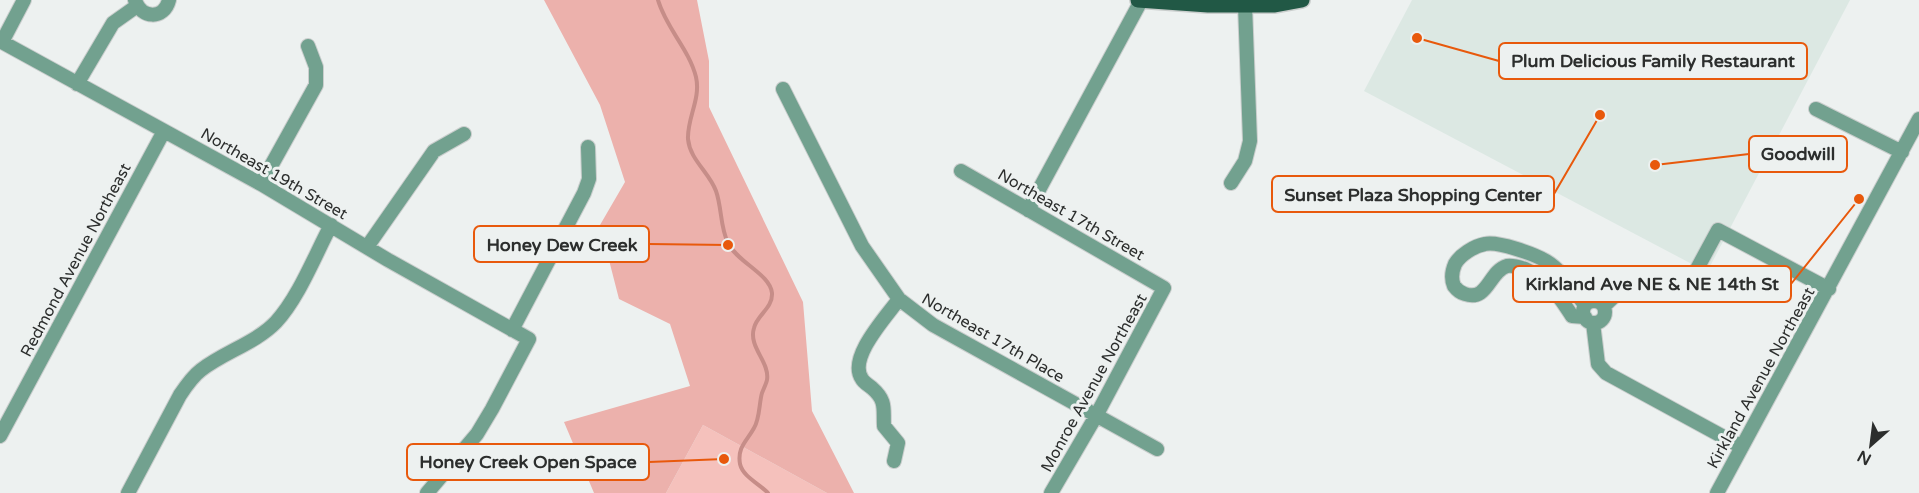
<svg xmlns="http://www.w3.org/2000/svg" width="1919" height="493" font-family="'Varela Round',sans-serif">
<style>
.built{fill:#dce8e3}
.green{fill:#f5c1bc}
.forest{fill:#ecb1ac}
.lines{fill:none;stroke-linecap:round;stroke-linejoin:round}
.stream{stroke:#c68d88;stroke-width:4}
.minor-casing{stroke:#cacecd;stroke-width:16}
.primary-casing{stroke:#cacecd;stroke-width:18}
.minor{stroke:#72a18f;stroke-width:14}
.primary{stroke:#215845;stroke-width:15}
.labels{text-anchor:middle;dominant-baseline:central;stroke-width:6;stroke-linejoin:round;paint-order:stroke}
.street-label{font-size:16px;fill:#2c2e2d;stroke:#edf1f0}
.leader{fill:none;stroke:#e8590c;stroke-width:2}
.callout-dot{fill:#e8590c;stroke:#edf1f0;stroke-width:2}
.callout{fill:#edf1f0;stroke:#e8590c;stroke-width:2}
.callout-label{font-size:18px;text-anchor:middle;font-weight:bold;fill:#2c2e2d}
</style>
<rect width="100%" height="100%" fill="#edf1f0"/>
<path class="built" d="M1412,0H1850L1707,272L1364,91Z"/>
<path class="green" d="M703,425L827,493H666Z"/>
<path class="forest" d="M544,0H697L709,61V107L803,302L812,411L854,493H827L703,425L666,493H594L564,422L690,386L670,324L619,299L600,225L625,182L600,105Z"/>
<g class="lines">
<path class="stream" d="M658,0C666,28 689,49 696,77C701,99 687,118 688,139C690,160 709,172 716,191C722,208 720,227 728,243C737,262 770,274 772,293C773,308 757,315 754,328C748,347 770,362 767,380C766,384 764,388 762,393C759,403 760,418 754,428C747,441 737,447 740,464C743,477 760,484 768,493"/>
<defs>
<path id="minor" d="M135,0C141,19 164,20 169,0
M0,41L261,184L388,260L529,339L492,409L477,434L427,493
M2,42L24,0
M77,84L113,23L137,6
M783,89L862,246L899,299L933,325L1157,449
M1816,109L1902,152
M961,171L1164,288L1096,416L1051,493
M1231,183L1245,161L1250,141L1245,5
M261,184L316,85V67L308,46
M1028,210L1141,1
M367,247L434,151L464,134
M1583 312a11 11 0 1 1 22 0a11 11 0 1 1-22 0Z
M1604,306C1636,276 1646,266 1691,280L1718,230L1829,289
M1585,317L1572,316C1558,295 1550,280 1525,269C1519,267 1513,265 1507,266C1489,271 1488,302 1465,294C1461,293 1457,290 1454,286C1451,279 1452,271 1455,264C1460,255 1474,246 1485,244C1498,241 1534,254 1546,261C1563,271 1573,290 1585,305
M1593,323L1598,364L1606,373L1742,447
M512,330L584,193L589,179L588,147
M0,436L164,131
M894,461L898,443L884,426C883,409 887,401 872,388C869,385 864,383 862,379C847,358 887,316 899,299
M128,493L180,395C186,386 193,376 201,370C224,352 256,343 276,322C299,297 315,255 331,225
M1717,493L1919,119"/>
<path id="primary" d="M1138,0L1208,5H1275L1302,0"/>
</defs>
<use href="#minor" class="minor-casing"/>
<use href="#primary" class="primary-casing"/>
<use href="#minor" class="minor"/>
<use href="#primary" class="primary"/>
</g>
<g class="labels">
<g class="street-label">
<text transform="translate(274 174) rotate(30)">Northeast 19th Street</text>
<text transform="translate(1071 215) rotate(30)">Northeast 17th Street</text>
<text transform="translate(76 260) rotate(-62)">Redmond Avenue Northeast</text>
<text transform="translate(993 338) rotate(30)">Northeast 17th Place</text>
<text transform="translate(1761 378) rotate(-61)">Kirkland Avenue Northeast</text>
<text transform="translate(1094 383) rotate(-61)">Monroe Avenue Northeast</text>
</g>
</g>
<path class="leader" d="M1417 38L1499 61M1655 165L1749 154M1600 115L1554 194M728 245L649 244M1859 199L1791 284M724 459L649 462"/>
<g class="callout-dot">
<circle cx="1417" cy="38" r="6"/>
<circle cx="1655" cy="165" r="6"/>
<circle cx="1600" cy="115" r="6"/>
<circle cx="728" cy="245" r="6"/>
<circle cx="1859" cy="199" r="6"/>
<circle cx="724" cy="459" r="6"/>
</g>
<g class="callout">
<rect x="1499" y="43" width="308" height="36" rx="6"/>
<rect x="1749" y="136" width="98" height="36" rx="6"/>
<rect x="1272" y="176" width="282" height="36" rx="6"/>
<rect x="474" y="226" width="175" height="36" rx="6"/>
<rect x="1513" y="266" width="278" height="36" rx="6"/>
<rect x="407" y="444" width="242" height="36" rx="6"/>
</g>
<g class="callout-label">
<text x="1653" y="67">Plum Delicious Family Restaurant</text>
<text x="1798" y="160">Goodwill</text>
<text x="1413" y="201">Sunset Plaza Shopping Center</text>
<text x="562" y="251">Honey Dew Creek</text>
<text x="1652" y="290">Kirkland Ave NE &amp; NE 14th St</text>
<text x="528" y="468">Honey Creek Open Space</text>
</g>
<g transform="translate(1871 445) rotate(208)" stroke="#edf1f0" stroke-width="4.5" paint-order="stroke">
<path d="M0-4.5L10 22L0 15L-10 22Z" fill="#2c2e2d"/>
<text y="-9" font-size="16" font-weight="bold" text-anchor="middle" fill="#2c2e2d">N</text>
</g>
</svg>
